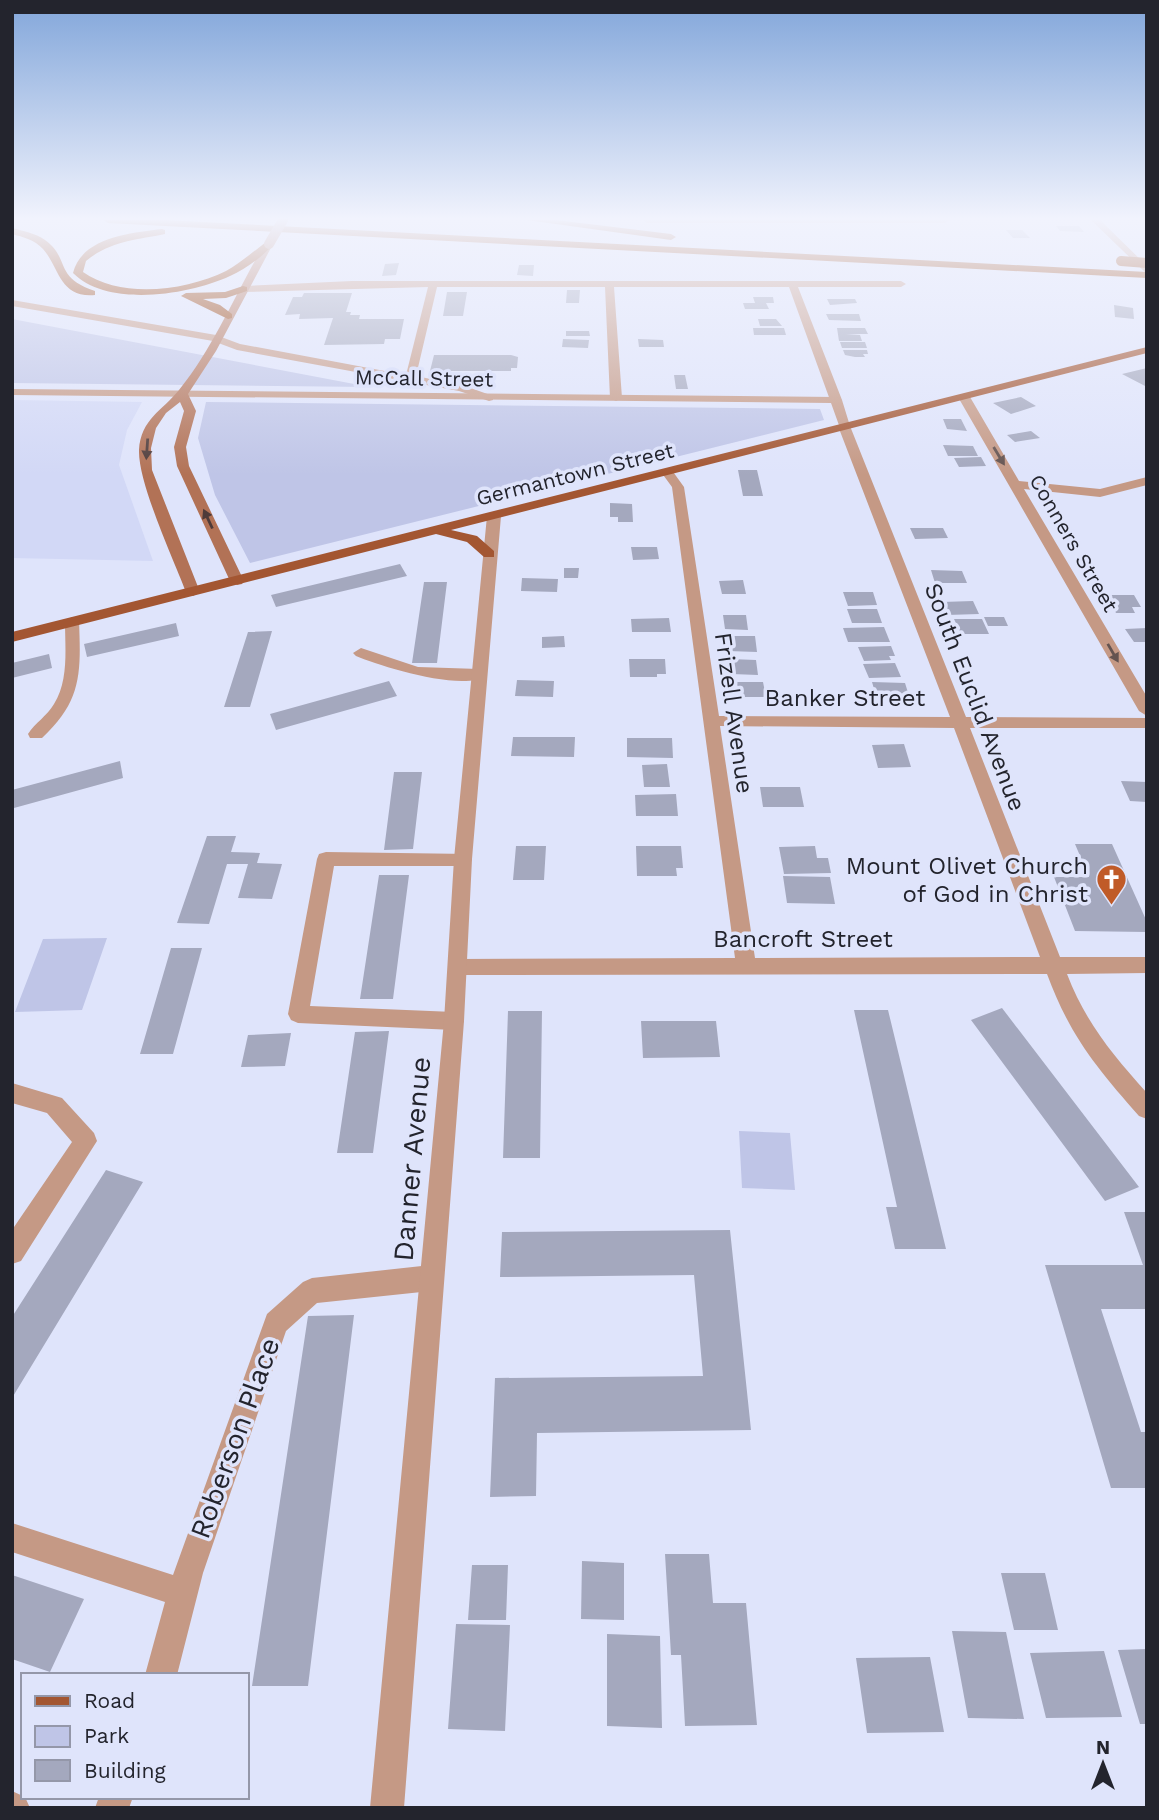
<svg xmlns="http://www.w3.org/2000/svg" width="1159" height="1820" font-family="'Work Sans',sans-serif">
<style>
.built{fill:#d2d8f6}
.green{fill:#bfc5e7}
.building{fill:#a4a8be}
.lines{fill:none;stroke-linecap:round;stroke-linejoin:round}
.minor{fill:#c59985;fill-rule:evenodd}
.tertiary{fill:#c59985;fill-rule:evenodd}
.secondary{fill:#b27256;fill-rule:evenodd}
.primary{fill:#a35632;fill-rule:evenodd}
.motorway{fill:#953b03;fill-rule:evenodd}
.secondary-bridge{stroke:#b27256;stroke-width:10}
.motorway-bridge{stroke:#953b03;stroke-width:10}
.oneway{fill:#4e3b39}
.oneway2{fill:#645350}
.labels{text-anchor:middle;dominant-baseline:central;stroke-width:7;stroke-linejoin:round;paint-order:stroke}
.far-street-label{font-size:21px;fill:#23242d;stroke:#dfe4fb}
.street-label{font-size:24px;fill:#23242d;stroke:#dfe4fb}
.poi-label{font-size:24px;fill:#23242d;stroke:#dfe4fb;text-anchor:end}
.near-street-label{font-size:28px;fill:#23242d;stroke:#dfe4fb}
</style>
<rect width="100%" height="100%" fill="#dfe4fb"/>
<path class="built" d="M12,400L142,402L127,430L119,465L153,561L12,558Z"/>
<path class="green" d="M12,319L370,387L12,383Z
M206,402L820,409L824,420L250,563L215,495L198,438Z
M107,938L82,1010L15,1012L43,939Z
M739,1131L790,1133L795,1190L742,1188Z"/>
<path class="building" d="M1056,226H1079L1084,232L1060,231Z
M1006,230H1022L1030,238H1013Z
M399,263L396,275L382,276L385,264Z
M519,265H534L533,276L517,275Z
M567,290H580L579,303H566Z
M447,292H467L463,316H443Z
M304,293H352L346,312H351L350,315H360L359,319H404L400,339H385L384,344L324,345L333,318L299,319L300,314L285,315L293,297H302Z
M753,297H773L774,303H766L769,309H745L743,303H755Z
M827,299H855L857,303L830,305Z
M1114,305L1133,308L1134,319L1115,317Z
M826,314H859L861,321L829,320Z
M758,319H776L782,326H760Z
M753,328H784L786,335H754Z
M837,328H865L868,334H846L860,335L862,341H839Z
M566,331H589L590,336H566Z
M563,339L589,340L588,348L562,347Z
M638,339L663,340L664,347H639Z
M840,342H865L867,348H842Z
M843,350H867L868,354H863L865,357H855L845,355Z
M434,355H511L518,357L517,368H511V371H430Z
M1147,368V387L1122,374Z
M674,375H685L688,389H676Z
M1021,397L1036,406L1011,414L993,403Z
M943,419H961L967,431L947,429Z
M1031,431L1040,438L1015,442L1007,435Z
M943,445L973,446L978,456H948Z
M981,457L986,466L959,467L954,458Z
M738,470H757L763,496H743Z
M610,503L632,504L633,522H618V517H610Z
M910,528H943L948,538L915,539Z
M631,547H657L659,559L633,560Z
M400,564L407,576L276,607L271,595Z
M564,568H579L578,578H564Z
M931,570L962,571L967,583H935Z
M522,578L558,579L557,592L521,591Z
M743,580L746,594H722L719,581Z
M424,582H447L437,663H412Z
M843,592H873L877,605L848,606Z
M1106,595H1134L1141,607H1132L1135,613H1116Z
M973,601L979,614L947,615L942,602Z
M847,609H877L882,623H852Z
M723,615H746L748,630L725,629Z
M984,617H1004L1008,626H988Z
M669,618L671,632H632L631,619Z
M954,619H982L989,634H961Z
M176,623L179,636L87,657L84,644Z
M884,627L890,642H848L843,628Z
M1147,628V642H1134L1125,629Z
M272,631L250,707H224L248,632Z
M564,636L565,647L542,648V637Z
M726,636H755L757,652L728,651Z
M891,646L895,656H889L891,660L864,661L858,647Z
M49,654L52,668L12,678V663Z
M629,659H665L666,674H657V677H630Z
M730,659L756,660L758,675L732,674Z
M895,663L901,677L869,678L863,664Z
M517,680L554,681L553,697L515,696Z
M389,681L397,696L276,730L270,714Z
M737,682H763L766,697H739Z
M872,682L905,683L910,699H877Z
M513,737H575L574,757L511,756Z
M627,738H672L673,758L627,757Z
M904,744L911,767L878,768L872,745Z
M120,761L123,778L14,808L12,790Z
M667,764L670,787H644L642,765Z
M394,772H422L413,849L384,850Z
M1121,781L1147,782V802L1130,801Z
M760,787H800L804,807H763Z
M676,794L678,816H636L635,795Z
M207,836H236L231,852L260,853L257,863L282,864L272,899L238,898L248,864H227L209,924L177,923Z
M1075,844H1112L1147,922V932L1075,931L1054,877H1089Z
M516,846H546L544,880H513Z
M636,846H681L683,868H676L677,876H637Z
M815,846L817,858H828L831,873L784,874L779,847Z
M379,875H409L393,999H360Z
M783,876L830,877L835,904L787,903Z
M171,948H202L173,1054H140Z
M1002,1008L1139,1187L1105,1201L971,1020Z
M854,1010H888L946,1249H895L886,1207H897Z
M508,1011H542L540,1158H503Z
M641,1021H716L720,1057L643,1058Z
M389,1031L373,1153H337L355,1032Z
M291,1033L285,1066L241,1067L248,1035Z
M106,1170L143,1182L12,1398V1317Z
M1124,1212H1147V1309H1101L1141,1432H1147V1488H1111L1045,1265H1143Z
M730,1230L751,1430L537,1433L536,1496L490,1497L495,1378L703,1376L694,1275L500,1277L502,1232Z
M354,1315L308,1686H252L308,1316Z
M665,1554H709L713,1603H746L757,1725L685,1726L681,1655H671Z
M582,1561L624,1563V1620L581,1619Z
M472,1565H508L506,1620H468Z
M1001,1573H1045L1058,1630H1014Z
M12,1575L84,1599L50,1672L12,1659Z
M456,1624L510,1625L505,1731L448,1729Z
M952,1631L1006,1632L1024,1719L968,1718Z
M607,1634L660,1636L662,1728L607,1726Z
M1147,1649V1724H1140L1118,1650Z
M1104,1651L1122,1717L1046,1718L1030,1653Z
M930,1657L944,1732L867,1733L856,1658Z"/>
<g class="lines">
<path class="minor" d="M643,220H949L945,223H647Z
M1091,220H1100L1147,266V274Z
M352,281H901L906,284L901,287H798L842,400L836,403L830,400L789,287H614L622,398L616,401L610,398L605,287H437L416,376L465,386L493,396V400L489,401L459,391L237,350L213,341L12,306V300L216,335L240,344L406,375L428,287L243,292L238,289L243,286Z
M960,395L970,397L1019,481L1100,489L1147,477V485L1100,497L1024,489L1147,697V716L1139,711L958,397Z
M844,423L850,426L966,717L1147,718V728H970L1060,957H1147V973L1067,974C1086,1023 1112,1054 1147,1093V1119L1139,1116C1096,1067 1070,1036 1047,974L458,975L451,973L448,967L451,961L458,959L735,958L672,487L661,472L663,469H671L684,487L719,716L950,717L838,426ZM720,726L954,728L1040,957L755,958Z
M72,617L79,621C81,673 82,701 42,738H30L28,734C35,723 47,716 54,704C69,680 65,648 65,621Z
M361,648L418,667L479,669L487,674C469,694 379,666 356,656L353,653Z
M326,852L470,854L472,859L470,864L463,866H334L310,1006L454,1012L461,1015L464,1021L461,1027L454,1030L298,1023L291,1020L288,1014L317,859L319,854Z
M12,1083L62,1098L94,1133L97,1141L21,1261L12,1264V1230L72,1142L47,1113L12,1103Z
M431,1265L440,1269L444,1278L440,1287L431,1291L317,1303L286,1331L203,1573L177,1675H145L165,1602L12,1552V1523L173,1575L267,1314L303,1282L312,1278Z
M99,1797H133L129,1808H95Z"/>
<path class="tertiary" d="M12,389L836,397L842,400L850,426L840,428L831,403L12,395Z
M494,512L501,516L472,859L464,1021L404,1808H370L444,1021L454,859L487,516Z
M12,1791L25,1797L30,1808H12Z"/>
<path class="secondary" d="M266,242L273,244L216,351L188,394L196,411L186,447L189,466L244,581L242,584L237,585L230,581L177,466L174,447L184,411L180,402L166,413L156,428L151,448L152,470L200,592L193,596L186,592C173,558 138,483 139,450C141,419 162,411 179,390C215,346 236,291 266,242Z"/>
<path class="primary" d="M1147,347V353L451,530L477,536L494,551V557H484L467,542L436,534L12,642V632Z"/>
<path class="motorway" d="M104,220H164L1147,272V278L108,223Z
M527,220H556L671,234L676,237L671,240Z
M12,228C23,231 35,233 45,240C71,259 53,277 95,291V295C59,298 60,268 43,249C35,240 23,237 12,234Z
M162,229L165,230V234C136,240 110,241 86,261L83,272C121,299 185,291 226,271C240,263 253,252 266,242L274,244C262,257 246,269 230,276C189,295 108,308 73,273C82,237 131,233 162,229Z
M243,286L247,287V291L226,298L203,299L220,305L232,314V318L228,319L181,296L186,293L225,292Z"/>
<path class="secondary-bridge" d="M269,244L283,220"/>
<path class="motorway-bridge" d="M1121,261L1147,263"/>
</g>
<defs><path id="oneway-solid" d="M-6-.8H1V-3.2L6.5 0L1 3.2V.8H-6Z" transform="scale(1.75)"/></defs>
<g class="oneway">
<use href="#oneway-solid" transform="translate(147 449) rotate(94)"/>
<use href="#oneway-solid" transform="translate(208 519) rotate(-115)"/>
</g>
<g class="oneway2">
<use href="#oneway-solid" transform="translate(999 456) rotate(59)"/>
<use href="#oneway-solid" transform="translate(1113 653) rotate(60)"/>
</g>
<linearGradient id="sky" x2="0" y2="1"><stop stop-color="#82a6da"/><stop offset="0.46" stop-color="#f1f3fd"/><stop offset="1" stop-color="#f1f3fd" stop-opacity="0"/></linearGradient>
<rect width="1159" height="475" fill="url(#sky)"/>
<defs>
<symbol id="church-pin" viewBox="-11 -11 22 30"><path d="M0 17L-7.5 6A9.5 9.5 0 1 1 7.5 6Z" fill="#c05b28" stroke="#dfe4fb"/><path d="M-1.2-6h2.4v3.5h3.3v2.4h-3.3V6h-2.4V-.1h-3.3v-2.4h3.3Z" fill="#fff"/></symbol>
</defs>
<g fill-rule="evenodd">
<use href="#church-pin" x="1094" y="862" width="35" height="47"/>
</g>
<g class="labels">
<g class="far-street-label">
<text transform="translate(424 378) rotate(1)">McCall Street</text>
<text transform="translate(575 474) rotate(-14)">Germantown Street</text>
<text transform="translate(1074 543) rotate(60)">Conners Street</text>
</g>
<g class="street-label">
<text transform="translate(975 697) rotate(69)">South Euclid Avenue</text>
<text x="845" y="698">Banker Street</text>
<text transform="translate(734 713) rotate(82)">Frizell Avenue</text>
<text x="803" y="939">Bancroft Street</text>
</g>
<g class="poi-label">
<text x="1088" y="866">Mount Olivet Church<tspan x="1088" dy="28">of God in Christ</tspan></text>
</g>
<g class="near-street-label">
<text transform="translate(412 1159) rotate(-85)">Danner Avenue</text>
<text transform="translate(235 1438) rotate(-70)">Roberson Place</text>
</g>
</g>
<rect width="1159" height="1820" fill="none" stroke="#23242d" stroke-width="28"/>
<rect x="21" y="1673" width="228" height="126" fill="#dfe4fb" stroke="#9497a9" stroke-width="2"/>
<rect x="35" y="1696" width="35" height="10" fill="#a35632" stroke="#9497a9" stroke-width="2"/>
<text x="84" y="1708" font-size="21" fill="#23242d">Road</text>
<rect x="35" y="1726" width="35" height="21" fill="#bfc5e7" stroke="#9497a9" stroke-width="2"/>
<text x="84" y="1743" font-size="21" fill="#23242d">Park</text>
<rect x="35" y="1760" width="35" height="21" fill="#a4a8be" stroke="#9497a9" stroke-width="2"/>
<text x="84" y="1778" font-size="21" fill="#23242d">Building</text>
<g transform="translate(1103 1764)" stroke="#dfe4fb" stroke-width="5" paint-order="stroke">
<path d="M0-5L12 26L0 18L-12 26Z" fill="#23242d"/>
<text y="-10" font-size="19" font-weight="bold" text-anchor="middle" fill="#23242d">N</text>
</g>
</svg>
